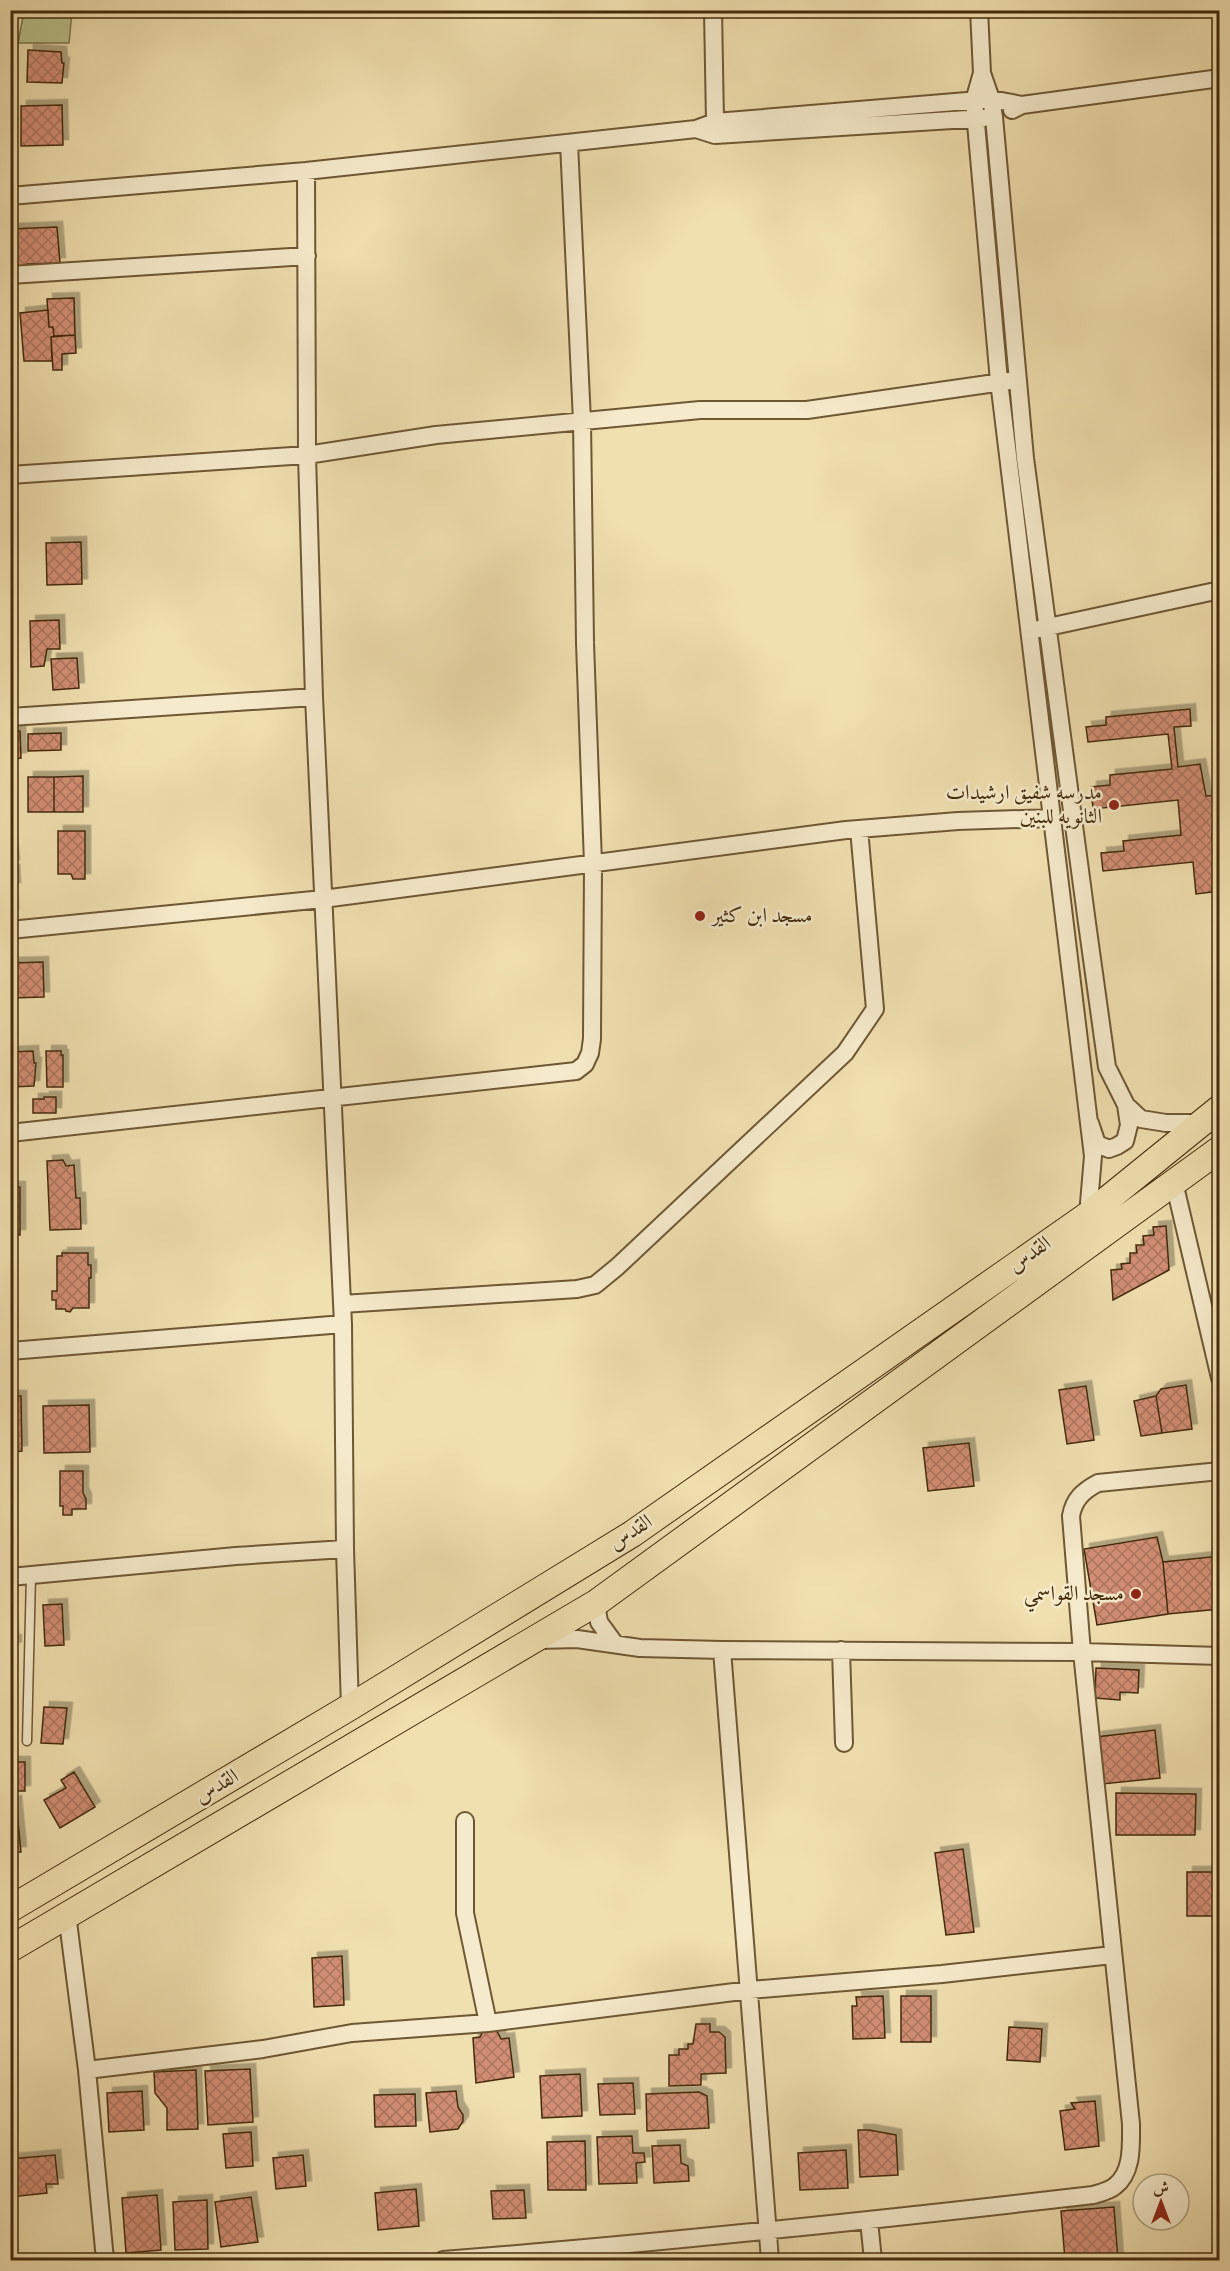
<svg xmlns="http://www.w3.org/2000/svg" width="1230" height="2271" font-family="Vollkorn,Amiri,serif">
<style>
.garden{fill:#b8c28c;stroke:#7e764c;stroke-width:1.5}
.building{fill:url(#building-cross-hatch);stroke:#432b0b;stroke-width:1.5;filter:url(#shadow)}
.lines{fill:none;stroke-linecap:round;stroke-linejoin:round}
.lane-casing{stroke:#6e5834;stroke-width:11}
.street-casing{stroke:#6e5834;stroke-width:20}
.primary-casing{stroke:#432b0b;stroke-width:28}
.lane{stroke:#f5eacb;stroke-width:8}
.street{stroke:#f5eacb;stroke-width:16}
.primary{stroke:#f0dfaf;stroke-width:26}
.poi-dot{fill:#8f2418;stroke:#f5eacb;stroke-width:2}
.labels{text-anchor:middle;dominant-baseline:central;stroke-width:5;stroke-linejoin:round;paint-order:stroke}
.poi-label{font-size:21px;fill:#432b0b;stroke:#f5eacb;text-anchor:end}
.street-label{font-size:21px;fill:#432b0b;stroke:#f5eacb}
</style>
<defs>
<pattern id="building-cross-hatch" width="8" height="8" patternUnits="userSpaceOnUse" patternTransform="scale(1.5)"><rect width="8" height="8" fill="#d28e74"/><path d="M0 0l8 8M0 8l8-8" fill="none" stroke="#ac745d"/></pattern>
<filter id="shadow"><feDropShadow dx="5.5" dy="-5.5" stdDeviation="0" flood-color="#0004"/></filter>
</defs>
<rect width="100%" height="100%" fill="#f0dfaf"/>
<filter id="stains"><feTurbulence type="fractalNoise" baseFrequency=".00333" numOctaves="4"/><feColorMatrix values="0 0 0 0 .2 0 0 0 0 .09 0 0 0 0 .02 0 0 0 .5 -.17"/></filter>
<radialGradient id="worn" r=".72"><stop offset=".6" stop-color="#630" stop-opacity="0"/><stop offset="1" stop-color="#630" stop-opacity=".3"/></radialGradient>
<path class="garden" d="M24,11H72L69,43H18Z"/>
<path class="building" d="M28,50L61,52L62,63H64L62,83L27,82Z
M62,105L63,145L21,146V106Z
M57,227L60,263L27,264V268L16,269V265H10V229Z
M74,298L75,335L54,336L53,327H49L47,299Z
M48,310L49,327H53L54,336L51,337L52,361H24L20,313Z
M75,335L76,353L62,354V370H53L51,337Z
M81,542L82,584L47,585L46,543Z
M59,620L60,649H47L44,666L31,667L30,621Z
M77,658L79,688L53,690L51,659Z
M1190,709L1191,726L1174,727L1178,767L1200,764L1206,796L1220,795V834H1212L1214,854L1220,853V891L1196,894L1193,862L1103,871L1101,853L1124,851L1123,841L1181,835L1178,800L1093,809L1091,787L1110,785V775L1172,769L1168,734L1088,742L1086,727L1106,725V717Z
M10,731H20L21,758L10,759Z
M61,733V750L28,751V734Z
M83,776V812H54V777Z
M28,777H54V812H28Z
M10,827L14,865L10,866Z
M58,831H85V879H73L71,874H58Z
M10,870H14L15,888H12L13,915H10Z
M43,962L44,997L10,998V963Z
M33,1051L34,1063H36L34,1086L10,1087V1052Z
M46,1051H61V1055H63V1087H47Z
M44,1097H56V1113H33V1099H44Z
M63,1160L66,1166L74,1165L76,1198H80L81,1229L50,1230L47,1161Z
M10,1187H20V1235H10Z
M1166,1226L1169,1270L1113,1300L1111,1270L1122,1269L1121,1264L1130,1263V1253H1137L1136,1245H1144L1143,1236L1154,1235L1153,1227Z
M62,1253H88V1265H91V1278H89V1308H73L70,1312L66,1311L65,1309H56V1300H52V1291H57V1256H62Z
M1186,1385L1192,1429L1162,1433L1156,1396L1161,1389Z
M1086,1386L1094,1440L1067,1444L1059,1390Z
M10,1396H21L22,1451L10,1452Z
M1156,1396L1162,1433L1141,1436L1134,1401Z
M89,1405L90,1452L44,1453L43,1406Z
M969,1443L974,1486L928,1491L923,1448Z
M60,1471H83V1493L86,1499V1509H72V1515H63V1506H60Z
M1157,1537L1163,1562L1168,1614L1097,1625L1084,1549Z
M1220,1556V1609L1168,1614L1163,1562Z
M62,1604L64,1645L45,1646L43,1605Z
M10,1616H12L13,1640H16V1647L12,1649V1661H10Z
M1096,1668L1139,1670L1138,1693L1120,1692V1700L1095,1698Z
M44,1707L67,1708L63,1744L41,1743Z
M1155,1730L1160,1778L1102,1784L1096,1737Z
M10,1762H25V1791H10Z
M74,1772L95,1807L60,1828L44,1800L66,1788L61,1780Z
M1116,1793L1196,1794L1195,1835H1116Z
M16,1801L21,1852H10V1802Z
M963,1849L974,1932L946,1935L935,1853Z
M1187,1872H1220V1916H1187Z
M342,1956L344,2005L314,2007L312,1958Z
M883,1996L885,2038L853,2039L852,2006H857L856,1997Z
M901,1996H931V2042H901Z
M696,2024H710V2032H719L725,2037L726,2073L701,2074V2085L669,2086V2055H679V2049H688V2044H693Z
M1009,2027L1042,2029L1040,2062L1007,2060Z
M483,2031H497L501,2039L509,2038L514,2077L476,2083L473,2038L480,2037Z
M250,2069L253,2122L208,2125L205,2071Z
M196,2070L198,2129L167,2130V2108L155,2093L154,2072Z
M580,2074L582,2116L542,2118L540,2076Z
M633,2083L635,2114L600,2115L598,2084Z
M142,2091L144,2130L109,2132L107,2093Z
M456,2091L458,2107L463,2115V2121L458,2129L430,2132L426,2093Z
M699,2092L707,2096L709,2128L647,2131L646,2094Z
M415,2094L416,2126L375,2127L374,2095Z
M1095,2101L1099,2146L1065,2150L1060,2111L1075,2109L1071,2103Z
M858,2130H869L896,2135L898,2175L860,2177Z
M251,2132L253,2166L226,2168L223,2134Z
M632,2136L633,2153H644L645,2162L636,2163L637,2183L599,2184L597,2137Z
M585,2141L586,2190H548L547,2142Z
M680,2145L681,2163L688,2166L689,2181L654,2183L652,2146Z
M846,2150L848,2188L800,2190L798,2153Z
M55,2155L58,2184H46L47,2193L10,2197V2159Z
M303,2155L306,2186L276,2189L273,2158Z
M416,2189L419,2226L378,2230L375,2193Z
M524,2190L526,2218L493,2219L491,2191Z
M157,2195L161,2250L126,2253L122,2198Z
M251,2197L258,2242L221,2247L215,2202Z
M207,2200L208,2249L175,2250L173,2202Z
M1114,2207L1118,2260H1065L1061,2211Z"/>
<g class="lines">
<defs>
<path id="lane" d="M27,1741L31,1575"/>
<path id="street" d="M713,10L715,122
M979,10L982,73L991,99L994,117L1025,458L1087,923L1107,1067L1126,1105L1129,1125L1125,1141L1117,1146L1109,1149L1097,1144L1090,1123
M982,73L974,101L999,381L1093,1156L1088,1215
M1012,110L1022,105L1220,78
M696,129L715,135L984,118
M306,171L307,455L314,697L343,1324L345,1549L350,1707
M10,196L306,171L696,129L715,122L991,99L1022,105
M10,275L307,256
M10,475L307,455L436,435L700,410H807L1009,381
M1039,629L1220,590
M10,717L314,697
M10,930L323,899L846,830L958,821L1052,818
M1126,1105L1141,1119L1166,1123H1201
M10,1133L576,1071L585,1064L590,1053L592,1039L593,863L585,643L582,421L569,143
M1174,1182L1220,1378
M342,1304L577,1289L595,1285L617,1267L845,1053L875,1009L859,829
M10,1351L343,1324
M10,1577L236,1556L345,1549
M596,1603L599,1622L615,1644
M539,1640L577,1639L640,1648L722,1650L1082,1652L1220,1656
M722,1650L770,2260
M841,1650L844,1743
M465,1821V1913L488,2023
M67,1914L87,2070L105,2260
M87,2070L263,2049L352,2033L488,2023L750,1990L942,1974L1112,1955
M869,2221L873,2260
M443,2260C660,2243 877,2220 1093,2195C1100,2193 1109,2191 1115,2186C1133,2172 1131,2145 1131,2124L1082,1652L1071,1516C1074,1499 1083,1491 1098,1483L1220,1471"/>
<path id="primary" d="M10,1909L350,1707L632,1534L1088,1215L1220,1108
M10,1949L596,1603L1220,1149"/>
</defs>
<use href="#lane" class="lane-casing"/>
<use href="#street" class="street-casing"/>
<use href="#primary" class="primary-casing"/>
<use href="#lane" class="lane"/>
<use href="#street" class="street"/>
<use href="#primary" class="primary"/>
</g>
<g class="poi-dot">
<circle cx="1114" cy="805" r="6"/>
<circle cx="700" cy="916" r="6"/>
<circle cx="1136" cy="1594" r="6"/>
</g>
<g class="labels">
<g class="poi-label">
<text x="1102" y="793">مدرسه شفيق ارشيدات<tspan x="1102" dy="24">الثانويه للبنين</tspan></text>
<text x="712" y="916" text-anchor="start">مسجد ابن كثير</text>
<text x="1124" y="1594">مسجد القواسمي</text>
</g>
<g class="street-label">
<text transform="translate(1030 1255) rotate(-35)">القدس</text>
<text transform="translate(631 1533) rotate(-33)">القدس</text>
<text transform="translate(217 1787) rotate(-31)">القدس</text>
</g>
</g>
<rect width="1230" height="2271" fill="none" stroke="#f0dfaf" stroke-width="36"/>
<rect x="12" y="12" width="1206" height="2247" fill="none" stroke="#432b0b" stroke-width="3"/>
<rect x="18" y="18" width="1194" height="2235" fill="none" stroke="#432b0b" stroke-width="1.5"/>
<g transform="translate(1161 2202)"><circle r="28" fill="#f5eacb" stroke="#ae9e7e" stroke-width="1.5"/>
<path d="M0-4.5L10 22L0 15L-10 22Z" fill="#8f2418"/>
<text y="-9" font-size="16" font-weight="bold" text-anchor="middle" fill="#432b0b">ش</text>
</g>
<rect width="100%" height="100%" filter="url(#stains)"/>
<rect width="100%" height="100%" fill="url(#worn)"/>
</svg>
